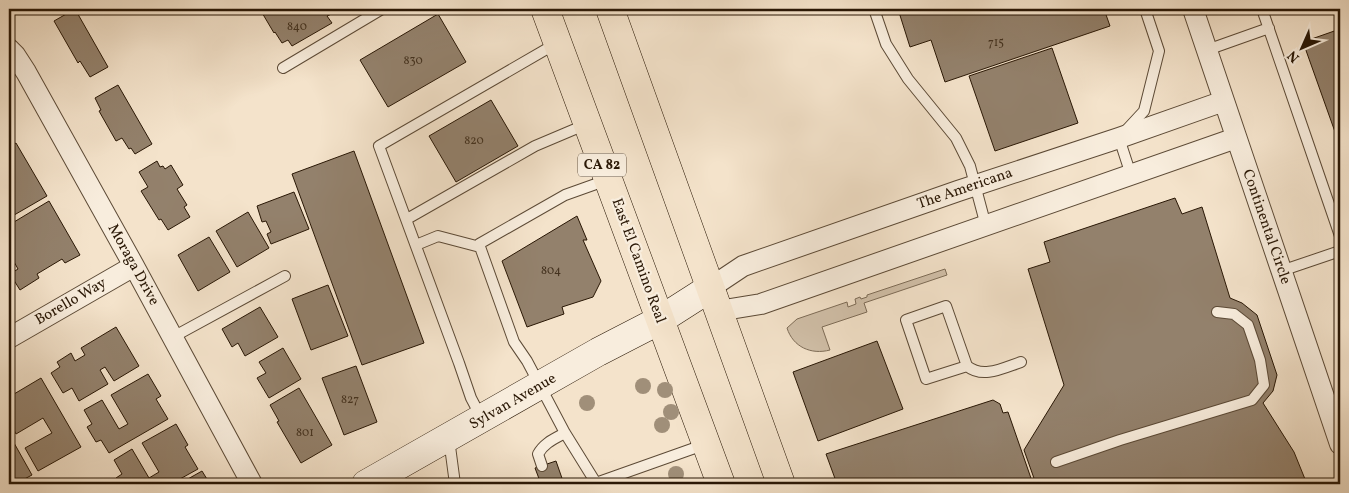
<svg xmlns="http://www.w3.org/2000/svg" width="1349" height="493" font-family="Vollkorn,serif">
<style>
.green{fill:#d1c0a9;stroke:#7d6c57}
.building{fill:#93816c;stroke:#291705}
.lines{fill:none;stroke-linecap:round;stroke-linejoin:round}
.lane-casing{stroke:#5c4a36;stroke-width:12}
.street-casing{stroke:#5c4a36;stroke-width:22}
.secondary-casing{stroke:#291705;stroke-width:29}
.primary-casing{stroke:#291705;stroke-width:29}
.lane{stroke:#f8eddd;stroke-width:10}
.street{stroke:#f8eddd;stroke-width:20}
.secondary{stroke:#f8eddd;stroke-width:28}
.primary{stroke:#f4e3cb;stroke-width:28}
.tree{fill:#a08f79}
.labels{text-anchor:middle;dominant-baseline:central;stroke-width:4.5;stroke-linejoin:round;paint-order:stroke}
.number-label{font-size:12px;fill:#44321f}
.shield{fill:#f8eddd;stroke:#675746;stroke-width:1}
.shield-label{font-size:14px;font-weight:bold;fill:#291705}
.street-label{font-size:15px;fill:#291705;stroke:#f8eddd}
</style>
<rect width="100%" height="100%" fill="#f4e3cb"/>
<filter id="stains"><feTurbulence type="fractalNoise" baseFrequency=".004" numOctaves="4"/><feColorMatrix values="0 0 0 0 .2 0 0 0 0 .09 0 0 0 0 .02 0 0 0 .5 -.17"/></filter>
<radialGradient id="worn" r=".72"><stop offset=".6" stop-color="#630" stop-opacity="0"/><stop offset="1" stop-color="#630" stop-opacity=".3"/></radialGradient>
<path class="green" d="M945,269L947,275L864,303L867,312L822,327L830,350C811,355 793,347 787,328L797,319L847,302L848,307L856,304L855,299L860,297L861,299L867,297V295Z"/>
<path class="building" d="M75,9L108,67L90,77L80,61L78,63L54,21Z
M262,9H331L334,13L327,16L332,23L292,46L288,40L282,43L275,32L274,33L261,11Z
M898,9H1104L1110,26L945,82L931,40L910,47Z
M438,14L466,62L388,107L360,60Z
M1340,29V146L1303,42Z
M1052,48L1078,123L995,151L969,76Z
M118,85L152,144L135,154L131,148L129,149L122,138L116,141L99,111L101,110L95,98Z
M491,100L518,146L456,182L429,136Z
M16,143L47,196L9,218V147Z
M354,151L424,343L362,365L292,174Z
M157,161L160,167L163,166L165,169L171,165L183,185L177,189L187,205L184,207L190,217L168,230L161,219L159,220L141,191L148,187L139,172Z
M294,192L309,229L271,244L267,234L271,232L266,221L262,222L257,206Z
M1175,198L1182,214L1202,207L1230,298L1242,303L1257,315L1277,375L1273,391L1263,403L1294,452L1307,484H1036L1024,450L1064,385L1028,269L1050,262L1044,242Z
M49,201L80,255L65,263L62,259L37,274L39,278L20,290L10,274L18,269L9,253V225Z
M248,212L269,248L237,267L216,231Z
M577,216L587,240H583L601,281L593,297L562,307L564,314L527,327L502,261Z
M209,237L230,272L198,291L178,255Z
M328,285L348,336L311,350L292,299Z
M260,307L278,337L245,356L238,343L232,347L222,329Z
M116,327L139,366L114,381L105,367L100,370L108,384L79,401L72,388L63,393L51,373L60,367L57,362L71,353L75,361L85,355L81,348Z
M877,341L903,409L818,441L793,372Z
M283,348L301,379L269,398L257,378L266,373L259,362Z
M356,366L377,422L344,435L322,378Z
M148,374L161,396L156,399L168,419L109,453L101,440L96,442L87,427L92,424L84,410L102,400L119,429L128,424L111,395Z
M41,378L81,447L38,471L25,448L52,433L43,418L16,434L9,420V397Z
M299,388L332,445L301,463L277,422L279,421L270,405Z
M993,400L1000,404L1003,413L1008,412L1033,484H837L826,454Z
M176,424L188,445L185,447L198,469L171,484H120L116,478L122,474L114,460L132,449L149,478L159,472L142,443Z
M9,434L32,475L15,484H9Z
M556,461L564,484H541L535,468Z
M202,471L210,484H179Z"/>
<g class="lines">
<defs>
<path id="lane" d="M874,9L886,44L908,79L956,138L970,166L986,226
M1262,9L1340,236
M1207,50L1269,28
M283,68L382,9
M1131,175L1119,138L1144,111L1159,51L1145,9
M607,180L565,195L479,244L514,342L527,361L565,433L596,483L706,444
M407,219L535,146L587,124
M416,245L438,236L480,247
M1281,271L1340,251
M173,337L285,276
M967,366L946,306L906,320L926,379L967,366C983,379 1003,368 1021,362
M481,417L471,398L459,363L379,146L557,43
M449,439L455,484
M1056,462L1120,440L1252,400L1264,385L1260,360L1248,325L1234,314L1217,312
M542,466L538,454C544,443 554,439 565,433"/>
<path id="street" d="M1193,9L1340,444
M9,49L15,55L26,72L134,266L252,484
M710,288L743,266L958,191L1119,138L1224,101
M718,311L761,304L1236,138
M9,338L134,266"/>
<path id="secondary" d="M366,484L598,352L660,320L710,288"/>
<path id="primary" d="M545,9L721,484
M610,9L781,484"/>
</defs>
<use href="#lane" class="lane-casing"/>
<use href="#street" class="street-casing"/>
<use href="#secondary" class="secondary-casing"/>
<use href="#primary" class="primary-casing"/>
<use href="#lane" class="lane"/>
<use href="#street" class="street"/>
<use href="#secondary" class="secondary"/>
<use href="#primary" class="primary"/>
</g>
<g class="tree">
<circle cx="643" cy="386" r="8"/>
<circle cx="665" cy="390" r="8"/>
<circle cx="587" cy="403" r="8"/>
<circle cx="671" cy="412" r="8"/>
<circle cx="662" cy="425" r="8"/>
<circle cx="676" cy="474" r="8"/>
</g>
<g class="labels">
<g class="number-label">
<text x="297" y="27">840</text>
<text x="996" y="43">715</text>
<text x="413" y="61">830</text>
<text x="474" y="141">820</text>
<text x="551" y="271">804</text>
<text x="350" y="400">827</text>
<text x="305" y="433">801</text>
</g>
<rect class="shield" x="578" y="153.5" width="48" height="23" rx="4"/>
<g class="shield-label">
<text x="602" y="165">CA 82</text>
</g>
<g class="street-label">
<text transform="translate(965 189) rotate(-19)">The Americana</text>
<text transform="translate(1266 227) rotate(71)">Continental Circle</text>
<text transform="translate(638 261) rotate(70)">East El Camino Real</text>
<text transform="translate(133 265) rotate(61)">Moraga Drive</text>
<text transform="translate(71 302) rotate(-30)">Borello Way</text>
<text transform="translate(513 402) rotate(-30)">Sylvan Avenue</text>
</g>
</g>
<rect width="1349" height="493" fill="none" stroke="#f4e3cb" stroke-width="30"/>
<rect x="10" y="10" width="1329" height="473" fill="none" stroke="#291705" stroke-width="2.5"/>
<rect x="15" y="15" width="1319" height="463" fill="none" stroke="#291705"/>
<g transform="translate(1302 48) rotate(225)" stroke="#f8eddd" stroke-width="4" paint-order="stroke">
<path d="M0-4L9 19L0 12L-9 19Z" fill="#291705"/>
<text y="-8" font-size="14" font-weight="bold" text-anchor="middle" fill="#291705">N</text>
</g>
<rect width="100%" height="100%" filter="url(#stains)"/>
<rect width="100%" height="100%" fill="url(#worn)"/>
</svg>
